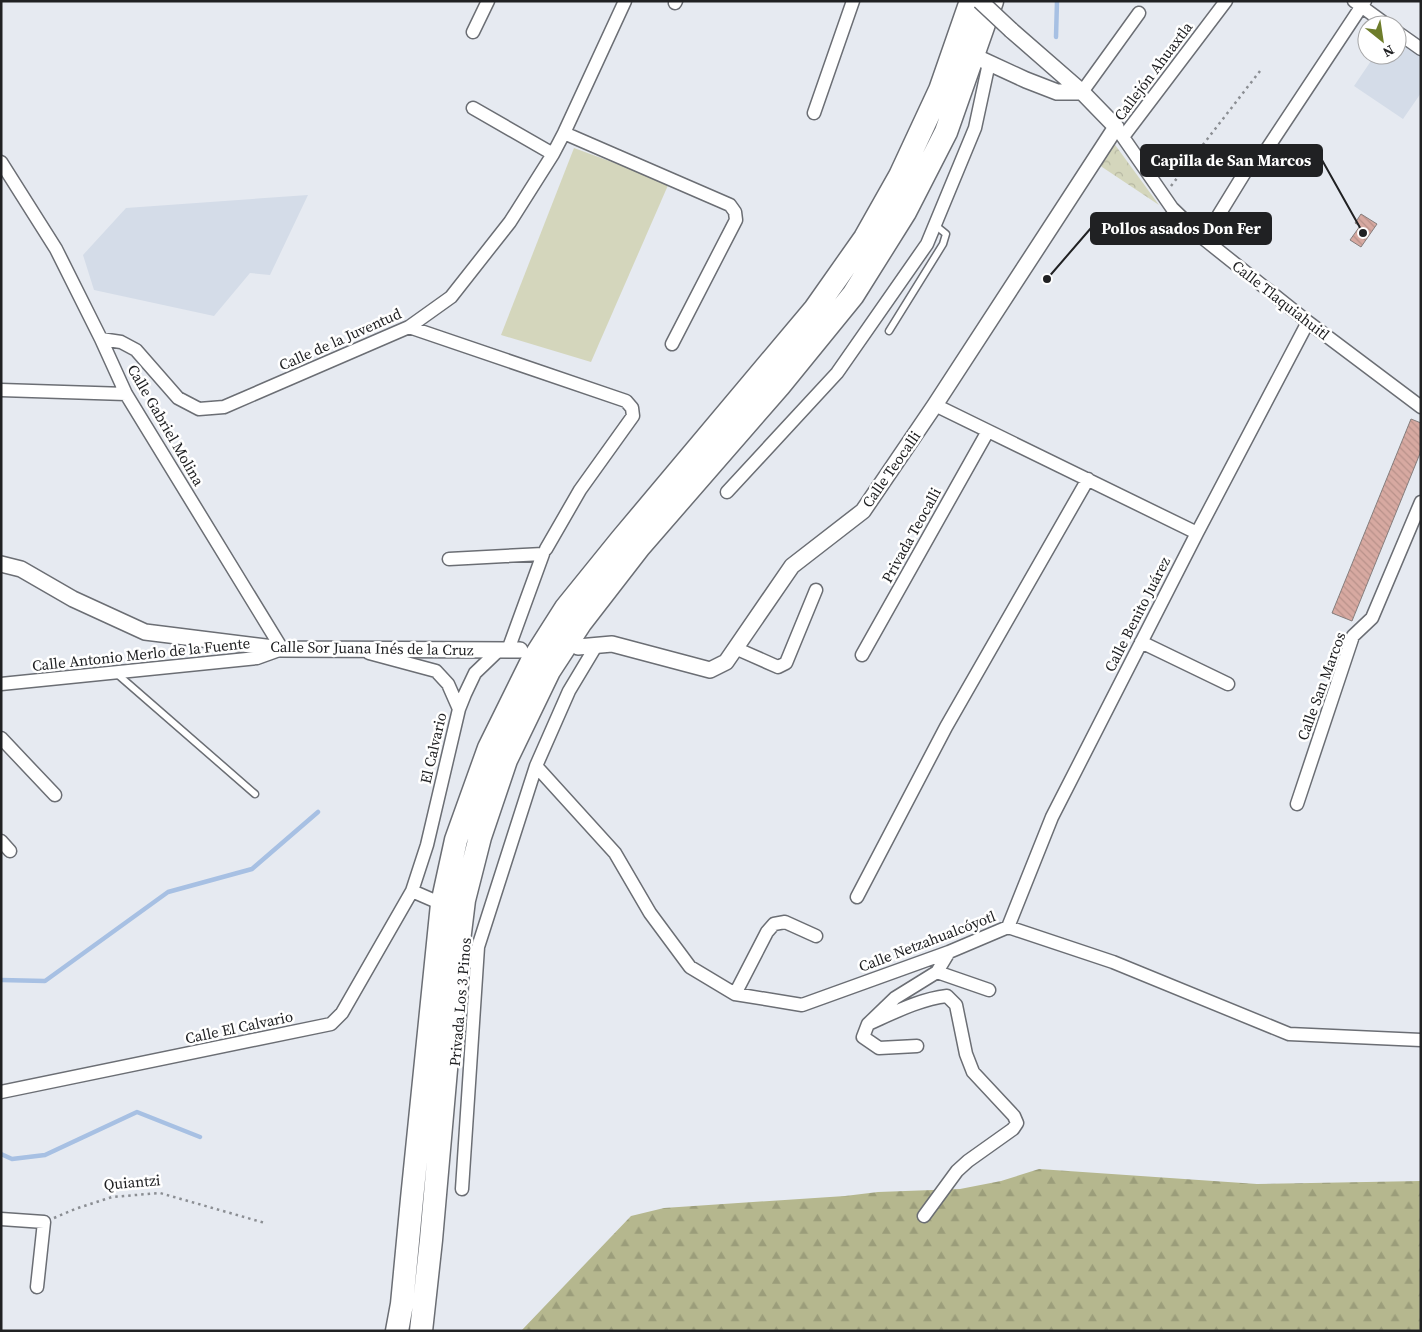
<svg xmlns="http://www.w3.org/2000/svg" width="1422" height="1332" font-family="'Source Serif 4',serif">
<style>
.built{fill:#d4dce8}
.forest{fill:url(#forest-firs)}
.park{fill:url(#park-crowns)}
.garden{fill:#d4d6bc}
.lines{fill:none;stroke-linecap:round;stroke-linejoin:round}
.stream{stroke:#a7c0e3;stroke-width:4.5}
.building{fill:url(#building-back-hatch);stroke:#867e7d}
.service-casing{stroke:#6b6e74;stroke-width:9}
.minor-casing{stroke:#6b6e74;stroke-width:15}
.tertiary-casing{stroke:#6b6e74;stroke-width:18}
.motorway-casing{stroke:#6b6e74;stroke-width:25}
.path{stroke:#8b8e93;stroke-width:2.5;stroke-dasharray:2.5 4;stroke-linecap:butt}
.service{stroke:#fff;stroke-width:6}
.minor{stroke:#fff;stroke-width:12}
.tertiary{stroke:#fff;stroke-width:15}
.motorway{stroke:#fff;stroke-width:22}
.tertiary-bridge-casing{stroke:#6b6e74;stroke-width:18;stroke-linecap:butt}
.tertiary-bridge{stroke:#fff;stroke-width:15}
.labels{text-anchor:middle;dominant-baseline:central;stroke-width:5;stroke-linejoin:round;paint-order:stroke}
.street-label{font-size:15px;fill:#202123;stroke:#fff}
.leader{fill:none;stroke:#202123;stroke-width:2}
.callout-dot{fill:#202123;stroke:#fff;stroke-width:2}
.callout{fill:#202123;stroke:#202123;stroke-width:2}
.callout-label{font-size:16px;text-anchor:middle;font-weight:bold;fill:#fff}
</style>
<defs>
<pattern id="forest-firs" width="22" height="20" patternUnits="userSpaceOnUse" patternTransform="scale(1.25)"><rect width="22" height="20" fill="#b5b78e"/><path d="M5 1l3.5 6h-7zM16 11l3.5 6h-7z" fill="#9b9d7a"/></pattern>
<pattern id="park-crowns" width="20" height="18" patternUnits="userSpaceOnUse" patternTransform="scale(1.25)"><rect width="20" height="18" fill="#d4d6bc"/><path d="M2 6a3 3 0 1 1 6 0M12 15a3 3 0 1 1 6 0" fill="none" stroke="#b6b7a1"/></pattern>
<pattern id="building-back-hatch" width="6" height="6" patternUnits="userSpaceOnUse" patternTransform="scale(1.25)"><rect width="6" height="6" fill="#d7a9a1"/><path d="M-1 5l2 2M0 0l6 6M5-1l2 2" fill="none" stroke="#b8918a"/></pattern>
</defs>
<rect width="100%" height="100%" fill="#e6eaf1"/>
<path class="built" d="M1397,34L1421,52V93L1403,119L1354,86L1375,55H1397Z
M308,195L270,275L250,273L214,316L94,290L83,255L126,208Z"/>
<path class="forest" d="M1039,1169L1257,1184L1421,1181V1331H521L631,1216L664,1208L845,1196L878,1192L960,1189L1001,1181Z"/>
<path class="park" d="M1113,142L1159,205L1096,163Z"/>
<path class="garden" d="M574,148L669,183L591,362L501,335Z"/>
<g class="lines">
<path class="stream" d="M1056,37L1057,1
M1,980L45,981L168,892L252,869L318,812
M1,1154L12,1159L45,1155L137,1112L200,1137"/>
</g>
<path class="building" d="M1361,214L1377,224L1361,247L1350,240L1360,226L1355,223Z
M1411,419L1421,423V451L1352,621L1332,613Z"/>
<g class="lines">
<defs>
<path id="service" d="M889,331L943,244L946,234L935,225
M116,673L255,794"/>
<path id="minor" d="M1354,1L1387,25
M675,3L676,1
M473,32L488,1
M1397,32L1421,49
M1082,92L1139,13
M473,108L553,154
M814,113L853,1
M1116,127L1172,208L1204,239L1308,322L1421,407
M564,133L730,205L735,212L736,220L672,344
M1123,137L1226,1
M1,162L56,249L101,339L126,394L282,649L257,658L1,684
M1204,239L1250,164L1265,152L1365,1
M409,327L626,401L632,408L633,416L580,490L546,549
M101,339L121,342L136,350L178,398L199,409L224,407L409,327L451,297L510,222L553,154L564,133L625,1
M1,390L126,394
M935,405L1197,533
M727,492L837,373L927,244L975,128L989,63
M449,559L543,554L508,650
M1141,642L1228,684
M735,648L778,667L786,663L816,590
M862,655L988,431
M459,709L465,694L475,673L499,650
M1,738L55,795
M536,766L615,853L650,913L690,967L735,994L802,1005L949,952L1008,927L1113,962L1289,1034L1421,1040
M1297,804L1353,636L1372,618L1421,502
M1,841L10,851
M412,891L442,904
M857,897L946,727L1088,479
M1008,927L1052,817L1197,533L1308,322
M937,972L989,990
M735,994L767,932L774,924L785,922L816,936
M868,1024C893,1013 920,999 947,996L956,1005L966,1054L973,1072L1014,1116L1017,1123L1013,1129L968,1161L957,1171L924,1216
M917,1046L879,1048L863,1037L868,1024L895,998L937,972L949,952
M1,1092L331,1024L342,1013L412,891L427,845L459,709L448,684L436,671L369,653
M462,1189L478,947L536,766L569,691L596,646
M1,1219L44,1222L37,1287"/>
<path id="tertiary" d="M974,56L1026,80L1057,92H1082
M1,564L21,569L73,599L145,632L282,649L520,650
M578,647L612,644L710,670L726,662L792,566L863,511L935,405L1116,127L1082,92L1011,30"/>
<path id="motorway" d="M397,1331L402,1304L412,1199L442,904L456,840L489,748L531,663L566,608L621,540L815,309L865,238L900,176L940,90L971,1
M421,1331L431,1240L453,990L464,900L480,837L506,760L549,671L581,622L639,547L779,386L853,295L905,212L946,132L992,1"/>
</defs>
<use href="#service" class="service-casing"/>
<use href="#minor" class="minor-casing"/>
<use href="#tertiary" class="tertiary-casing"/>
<use href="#motorway" class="motorway-casing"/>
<path class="path" d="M1171,186L1260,71
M54,1218L75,1209L112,1197L160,1193L265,1223"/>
<use href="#service" class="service"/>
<use href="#minor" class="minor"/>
<use href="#tertiary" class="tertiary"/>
<use href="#motorway" class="motorway"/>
<defs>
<path id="tertiary-bridge" d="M980,1L1011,30"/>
</defs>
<use href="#tertiary-bridge" class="tertiary-bridge-casing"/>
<use href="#tertiary-bridge" class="tertiary-bridge"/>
</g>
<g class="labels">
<g class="street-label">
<text transform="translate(1153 71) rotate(-53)">Callejón Ahuaxtla</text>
<text transform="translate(1281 300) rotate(38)">Calle Tlaquiahuitl</text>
<text transform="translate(340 339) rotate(-24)">Calle de la Juventud</text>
<text transform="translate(166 425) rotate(60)">Calle Gabriel Molina</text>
<text transform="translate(891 469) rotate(-55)">Calle Teocalli</text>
<text transform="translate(911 535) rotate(-61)">Privada Teocalli</text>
<text transform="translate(1137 614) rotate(-63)">Calle Benito Juárez</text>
<text transform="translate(372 648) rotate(1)">Calle Sor Juana Inés de la Cruz</text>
<text transform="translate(141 654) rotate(-6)">Calle Antonio Merlo de la Fuente</text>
<text transform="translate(1321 686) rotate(-70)">Calle San Marcos</text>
<text transform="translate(433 748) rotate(-77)">El Calvario</text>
<text transform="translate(927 941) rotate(-21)">Calle Netzahualcóyotl</text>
<text transform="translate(460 1002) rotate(-85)">Privada Los 3 Pinos</text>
<text transform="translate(239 1027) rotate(-12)">Calle El Calvario</text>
<text transform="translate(132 1182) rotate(-5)">Quiantzi</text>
</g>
</g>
<path class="leader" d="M1363 233L1322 160M1047 279L1091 228"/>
<g class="callout-dot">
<circle cx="1363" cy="233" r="5"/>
<circle cx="1047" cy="279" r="5"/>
</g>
<g class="callout">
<rect x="1141" y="145" width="181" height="31" rx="5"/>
<rect x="1091" y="213" width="180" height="31" rx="5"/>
</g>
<g class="callout-label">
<text x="1231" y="166">Capilla de San Marcos</text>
<text x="1181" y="234">Pollos asados Don Fer</text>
</g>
<rect width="1422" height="1332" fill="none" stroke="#202123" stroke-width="5"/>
<g transform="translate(1382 40) rotate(150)"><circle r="24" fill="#ffffff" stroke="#a6a6a7"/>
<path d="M0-4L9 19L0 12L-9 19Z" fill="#6e7d2b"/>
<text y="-8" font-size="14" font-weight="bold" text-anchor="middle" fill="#202123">N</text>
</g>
</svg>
